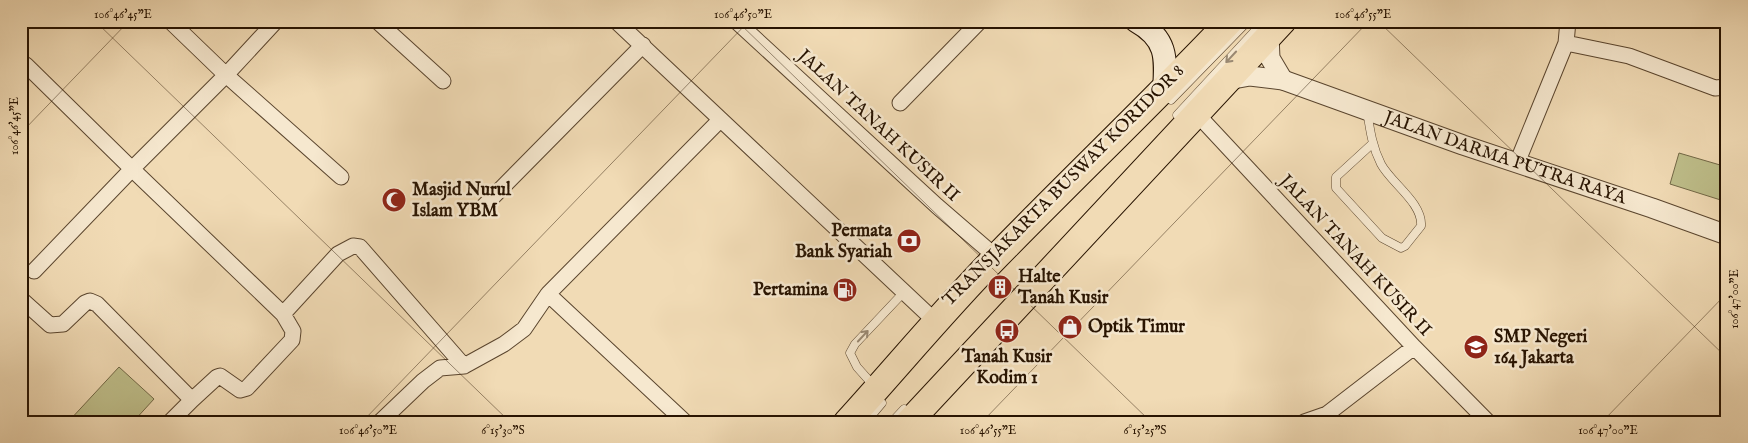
<svg xmlns="http://www.w3.org/2000/svg" width="1748" height="443" font-family="'IM FELL English',serif">
<style>
.green{fill:#bebe8a;stroke:#726846}
.lines{fill:none;stroke-linecap:round;stroke-linejoin:round}
.service-casing{stroke:#5a452e;stroke-width:9}
.minor-casing{stroke:#5a452e;stroke-width:17}
.tertiary-casing{stroke:#5a452e;stroke-width:21}
.secondary-casing{stroke:#271301;stroke-width:24}
.trunk-casing{stroke:#271301;stroke-width:28}
.service{stroke:#f6e8cf;stroke-width:8}
.minor{stroke:#f6e8cf;stroke-width:15}
.tertiary{stroke:#f6e8cf;stroke-width:19}
.secondary{stroke:#f6e8cf;stroke-width:22}
.trunk{stroke:#f1dbb5;stroke-width:26}
.oneway{stroke:#998872}
.ticks{fill:none;stroke:#271301;stroke-width:1;stroke-opacity:0.45}
.labels{text-anchor:middle;dominant-baseline:central;stroke-width:5;stroke-linejoin:round;paint-order:stroke}
.street-label{font-size:18px;fill:#271301;stroke:#f6e8cf}
.poi-label{font-size:18px;font-weight:bold;fill:#271301;stroke:#f6e8cf;text-anchor:start}
.neatline{fill:none;stroke:#271301;stroke-width:2}
.ticks-label{font-size:12px;text-anchor:middle;fill:#271301}
</style>
<rect width="100%" height="100%" fill="#f1dbb5"/>
<filter id="stains"><feTurbulence type="fractalNoise" baseFrequency=".004" numOctaves="4"/><feColorMatrix values="0 0 0 0 .2 0 0 0 0 .09 0 0 0 0 .02 0 0 0 .5 -.17"/></filter>
<radialGradient id="worn" r=".72"><stop offset=".6" stop-color="#630" stop-opacity="0"/><stop offset="1" stop-color="#630" stop-opacity=".3"/></radialGradient>
<path class="green" d="M1679,153L1727,167V202L1670,184Z
M119,367L154,399L133,422H68Z"/>
<g class="lines">
<defs>
<path id="service" d="M1171,100L1248,21
M1367,110C1370,130 1372,146 1381,164C1391,183 1423,203 1421,226L1405,246L1401,248L1382,238L1336,188V177L1372,144
M1177,115L1264,21
M874,386L857,367L850,353L855,344L904,292
M866,422L882,403
M892,422L904,409"/>
<path id="minor" d="M170,21L226,75L132,169L283,314
M276,21L226,75L341,177
M377,21L443,81
M616,21L936,322
M736,21L937,206L996,257
M1566,43L1629,56L1715,88L1727,87
M26,65L132,169L34,271
M900,103L980,21
M1196,113L1414,347L1488,422
M1517,163L1566,43L1568,21
M482,208L643,45
M21,299L50,325L63,324L85,303L90,301L97,304L192,400L217,377L220,376L240,390L247,388L292,340L293,331L283,314L338,254L353,246L360,247L464,366
M170,422L192,400
M380,422L423,381L440,368L464,366L504,344L524,329L548,294
M685,422L548,294L720,120
M1304,422L1327,414L1414,347"/>
<g id="tertiary">
<path d="M1269,36L1270,58L1283,80"/>
<path id="s1" d="M1228,80L1250,76L1283,80L1463,145L1652,208L1727,235"/>
</g>
<path id="secondary" d="M1136,21C1168,39 1166,58 1164,91"/>
<path id="trunk" d="M847,422C897,367 945,309 997,256C1074,177 1154,101 1230,21
M909,422L1283,21"/>
</defs>
<use href="#service" class="service-casing"/>
<use href="#minor" class="minor-casing"/>
<use href="#tertiary" class="tertiary-casing"/>
<use href="#secondary" class="secondary-casing"/>
<use href="#trunk" class="trunk-casing"/>
<use href="#service" class="service"/>
<use href="#minor" class="minor"/>
<use href="#tertiary" class="tertiary"/>
<use href="#secondary" class="secondary"/>
<use href="#trunk" class="trunk"/>
</g>
<defs><path id="oneway-shaft" d="M-6 0H5M1.5-3L5.5 0L1.5 3" fill="none" stroke-width="1.6" stroke-linecap="round" stroke-linejoin="round" transform="scale(1.25)"/></defs>
<g class="oneway">
<use href="#oneway-shaft" transform="translate(1231 57) rotate(133)"/>
<use href="#oneway-shaft" transform="translate(863 336) rotate(-47)"/>
</g>
<path class="ticks" d="M95,21L510,422M737,21L1151,422M1378,21L1727,358M21,133L129,21M362,422L749,21M982,422L1369,21M1602,422L1727,293"/>
<defs>
<symbol id="mosque-disc" viewBox="-11 -11 22 22"><circle r="9.5" fill="#8f2418" stroke="#f6e8cf"/><path d="M3.5-4.9A6 6 0 1 0 3.5 4.9A5 5 0 1 1 3.5-4.9Z" fill="#fff"/></symbol>
<symbol id="bank-disc" viewBox="-11 -11 22 22"><circle r="9.5" fill="#8f2418" stroke="#f6e8cf"/><path d="M-6-4H6V4H-6ZM0-2.3a2.3 2.3 0 1 0 0 4.6a2.3 2.3 0 1 0 0-4.6Z" fill="#fff"/></symbol>
<symbol id="building-disc" viewBox="-11 -11 22 22"><circle r="9.5" fill="#8f2418" stroke="#f6e8cf"/><path d="M-4-6H4V6H1V3H-1V6H-4ZM-2.5-4.3h1.7v1.8h-1.7ZM.8-4.3h1.7v1.8H.8ZM-2.5-1h1.7V.8h-1.7ZM.8-1h1.7V.8H.8Z" fill="#fff"/></symbol>
<symbol id="fuel-disc" viewBox="-11 -11 22 22"><circle r="9.5" fill="#8f2418" stroke="#f6e8cf"/><path d="M-5.5-6h7V0h2V4h1.3V-2.5L3-4.5l.8-.8L6-3V5H2.5V1h-1V6h-7ZM-4.2-4.7v3.2H.2V-4.7Z" fill="#fff"/></symbol>
<symbol id="shop-disc" viewBox="-11 -11 22 22"><circle r="9.5" fill="#8f2418" stroke="#f6e8cf"/><path d="M-5-2.5h2.3a2.7 3.5 0 0 1 5.4 0H5L5.5 6h-11ZM-1.5-2.5h3a1.5 2.3 0 0 0-3 0Z" fill="#fff"/></symbol>
<symbol id="bus-disc" viewBox="-11 -11 22 22"><circle r="9.5" fill="#8f2418" stroke="#f6e8cf"/><path d="M-5-6H5V4H4V6H2V4H-2V6H-4V4H-5ZM-3.5-4V0h7V-4ZM-3.5 1.2v1.5H-2V1.2ZM2 1.2v1.5H3.5V1.2Z" fill="#fff"/></symbol>
<symbol id="school-disc" viewBox="-11 -11 22 22"><circle r="9.5" fill="#8f2418" stroke="#f6e8cf"/><path d="M0-5L7-2L0 1L-7-2ZM-4 1L0 2.5L4 1V4Q0 6-4 4Z" fill="#fff"/></symbol>
</defs>
<g fill-rule="evenodd">
<use href="#mosque-disc" x="380" y="186" width="28" height="28"/>
<use href="#bank-disc" x="895" y="227" width="28" height="28"/>
<use href="#building-disc" x="986" y="273" width="28" height="28"/>
<use href="#fuel-disc" x="831" y="276" width="28" height="28"/>
<use href="#shop-disc" x="1056" y="313" width="28" height="28"/>
<use href="#bus-disc" x="993" y="317" width="28" height="28"/>
<use href="#school-disc" x="1462" y="333" width="28" height="28"/>
</g>
<g class="labels">
<g class="street-label">
<text transform="translate(878 126) rotate(43)">JALAN TANAH KUSIR II</text>
<text stroke="none"><textPath href="#s1" startOffset="291">JALAN DARMA PUTRA RAYA</textPath></text>
<text transform="translate(1064 186) rotate(-45)">TRANSJAKARTA BUSWAY KORIDOR 8</text>
<text transform="translate(1355 256) rotate(47)">JALAN TANAH KUSIR II</text>
</g>
<g class="poi-label">
<text x="412" y="190">Masjid Nurul<tspan x="412" dy="21">Islam YBM</tspan></text>
<text x="892" y="231" text-anchor="end">Permata<tspan x="892" dy="21">Bank Syariah</tspan></text>
<text x="1018" y="277">Halte<tspan x="1018" dy="21">Tanah Kusir</tspan></text>
<text x="828" y="290" text-anchor="end">Pertamina</text>
<text x="1088" y="327">Optik Timur</text>
<text x="1494" y="337">SMP Negeri<tspan x="1494" dy="21">164 Jakarta</tspan></text>
<text x="1007" y="357" text-anchor="middle">Tanah Kusir<tspan x="1007" dy="21">Kodim 1</tspan></text>
</g>
</g>
<rect width="1748" height="443" fill="none" stroke="#f1dbb5" stroke-width="55"/>
<rect x="28" y="28" width="1692" height="388" class="neatline"/>
<g class="ticks-label">
<text x="123" y="18">106°46'45"E</text>
<text x="743" y="18">106°46'50"E</text>
<text x="1363" y="18">106°46'55"E</text>
<text transform="translate(14 126) rotate(-90)" y="4">106°46'45"E</text>
<text transform="translate(1734 299) rotate(-90)" y="4">106°47'00"E</text>
<text x="368" y="434">106°46'50"E</text>
<text x="503" y="434">6°15'30"S</text>
<text x="988" y="434">106°46'55"E</text>
<text x="1145" y="434">6°15'25"S</text>
<text x="1608" y="434">106°47'00"E</text>
</g>
<rect width="100%" height="100%" filter="url(#stains)"/>
<rect width="100%" height="100%" fill="url(#worn)"/>
</svg>
